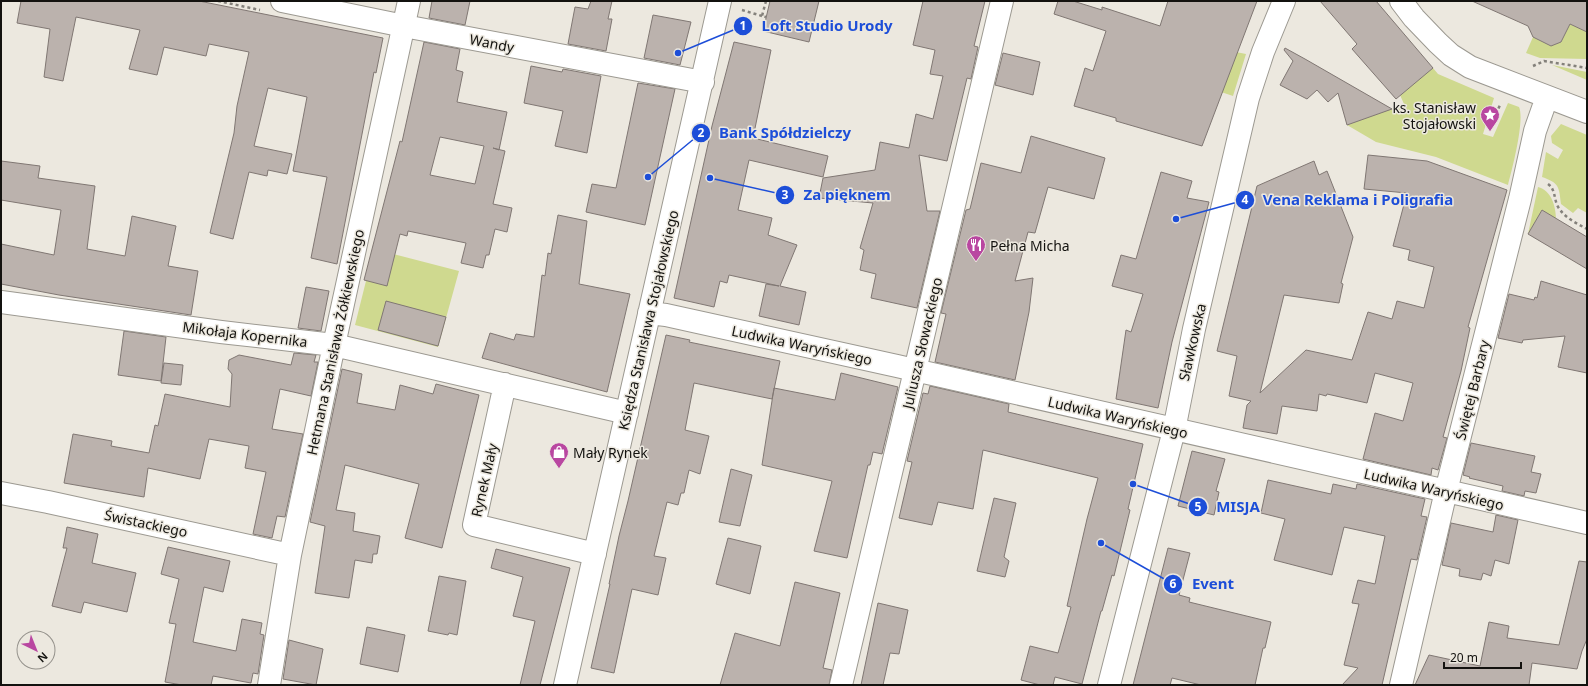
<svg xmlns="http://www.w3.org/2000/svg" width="1588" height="686" font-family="'Noto Sans',sans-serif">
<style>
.green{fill:#cfd98f}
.building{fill:#bbb2ad;stroke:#807773;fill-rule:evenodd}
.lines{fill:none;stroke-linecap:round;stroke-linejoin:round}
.minor-casing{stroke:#9c9991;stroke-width:24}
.path{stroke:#84817b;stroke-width:2.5;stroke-dasharray:3 3;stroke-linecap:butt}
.minor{stroke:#fff;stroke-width:22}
.labels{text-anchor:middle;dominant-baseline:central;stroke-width:3;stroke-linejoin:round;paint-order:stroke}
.street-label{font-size:14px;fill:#13120f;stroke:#ece8df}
.poi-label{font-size:14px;fill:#13120f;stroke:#ece8df;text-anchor:start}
.leader{fill:none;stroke:#1d4ed8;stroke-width:1.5}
.callout-dot{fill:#1d4ed8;stroke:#ece8df;stroke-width:1.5}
.mark-label{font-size:12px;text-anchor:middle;font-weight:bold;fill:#fff}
.callout-label{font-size:15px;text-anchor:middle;font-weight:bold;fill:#1d4ed8;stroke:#ece8df;stroke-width:3;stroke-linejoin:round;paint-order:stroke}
</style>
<rect width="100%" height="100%" fill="#ece8df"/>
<path class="green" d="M1570,24L1587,32V59L1540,58L1526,53L1533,37L1551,46L1561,42Z
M1236,52L1246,54L1233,96L1221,92Z
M1552,65L1587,72V80Z
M1433,68L1438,74L1494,98L1483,134L1493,137L1508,103L1519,107C1525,120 1512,170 1508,185L1436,157L1376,142L1347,125L1404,104L1400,95Z
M1561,124L1587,135V213L1578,208L1573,213L1561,204C1559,186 1559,183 1542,177L1546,152L1558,159L1563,150L1552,143L1551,136Z
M1538,187C1551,190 1556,206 1556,219L1542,210L1528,234Z
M374,249L459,271L438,347L355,325Z"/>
<path class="building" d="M21,1H199L383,38L376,73L374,72L337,264L311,258L327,177L293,171L307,97L268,88L254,146L292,154L287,174L268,170L267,176L249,172L233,239L210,233L234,133L237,106L249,52L209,44L206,56L164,47L157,75L129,69L140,30L76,17L63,81L44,77L50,29L17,23Z
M432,1H470L465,25L429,18Z
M591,1H612L608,19H612L606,51L568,44L575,7L588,9Z
M770,1H819L809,42L763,31Z
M923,1H985L974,46L978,47L971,79L967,78L947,161L919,155L927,211H940L917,308L871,298L876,274L860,270L864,250L860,248L873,203L819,198L823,178L875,170L880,142L909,148L916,114L933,119L943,76L930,74L935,50L913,45Z
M1058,1H1073L1102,10V7L1160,26L1168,1H1257L1202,146L1116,121V118L1074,106L1085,68L1093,71L1106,31L1054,14Z
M1320,1H1376L1433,68L1396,99L1352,49L1357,44Z
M1472,1H1587V32L1570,24L1561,42L1551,46L1533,37L1528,26Z
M653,15L691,22L680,65L644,58Z
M424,42L460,49L456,70L463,72L457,102L507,112L499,150L493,148L505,151L493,204L512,208L507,232L495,229L489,255H486L483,268L461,263L466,243L408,231L407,236L400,234L387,286L364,280L400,141L402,142ZM440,137L484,146L475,184L430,175Z
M734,42L771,50L753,138L828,156L823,177L749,160L738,210L772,218L768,235L797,245L780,286L806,292L799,325L759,316L766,284L779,286L729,275L727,283L720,281L714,307L674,298L712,126Z
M1285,48L1305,59L1392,109L1347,125L1338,93L1328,102L1317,90L1307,99L1280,85L1293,61L1284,50Z
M1003,53L1040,62L1033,95L995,85Z
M531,66L562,72L563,69L601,76L587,153L555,146L563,111L524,103Z
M638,83L675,89L645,225L586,212L592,184L616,188Z
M1031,136L1105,158L1094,199L1048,187L1035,233L1028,232L1015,281L1033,278L1029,312L1015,380L935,362L946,314L941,313L966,210L970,209L981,163L1021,173Z
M1368,155L1427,161L1507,190L1468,327L1470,328L1461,371L1443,437L1447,438L1438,470L1432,468L1431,475L1363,459L1375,413L1403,421L1413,383L1375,373L1367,403L1327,394L1326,396L1319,394L1317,411L1282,406L1277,434L1243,428L1247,405L1251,401L1229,396L1237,356L1217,351L1257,186L1314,161L1319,175L1327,171L1353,237L1341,283L1343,284L1339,303L1284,295L1260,393L1306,350L1352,360L1368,312L1392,319L1397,301L1424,308L1434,267L1408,260L1410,250L1393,246L1407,193L1364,189Z
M1,161L40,166L38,178L95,186L87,249L125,256L132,216L176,226L168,266L198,271L191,315L59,295L1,284V244L54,255L61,210L1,200Z
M1161,172L1192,181L1187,198L1209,202L1172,342L1158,408L1116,399L1126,330L1131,332L1143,294L1112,286L1121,255L1136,259Z
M1542,210L1587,237V269L1528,234Z
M558,215L587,221L579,284L630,294L607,392L482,358L490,333L514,340L516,334L534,337L542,275L545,276L548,253L551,254Z
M1541,281L1587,295V373L1558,367L1565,336L1523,340L1522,343L1498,338L1509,294L1534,300L1535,297L1537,298Z
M306,287L329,291L321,331L298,328Z
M386,301L446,317L438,346L378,330Z
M124,331L166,337L161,381L118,375Z
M666,335L690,340L689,342L780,361L772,399L694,383L685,430L709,436L700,474L689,470L684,493H681L678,505L667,502L654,556L666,558L658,595L632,589L614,673L591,668L610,584H609L619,536L628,501Z
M294,353L316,355L314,362H318L311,396L280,389L272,429L303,434L285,517L277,516L272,538L253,534L266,472L245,468L249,446L209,439L200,479L148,468L144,497L64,483L73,434L112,441L111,446L149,453L155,425L158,426L165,394L230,407L232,374L228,369L229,360L239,355L291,365Z
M164,363L183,365L181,385L161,383Z
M342,369L362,374L357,403L395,410L400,385L433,394L436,384L479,395L442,548L405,538L419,484L345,465L336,510L355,513L353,531L380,536L377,554H373L372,563L355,560L349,598L315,593L325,526L310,522Z
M841,373L898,387L882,454L873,452L870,465H868L847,558L814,551L832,481L762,465L774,388L835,400Z
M930,386L1009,404L1008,412L1143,444L1128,509L1130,510L1114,576L1112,575L1102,611H1101L1082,684L1055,677L1053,685H1040L1021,680L1030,646L1058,653L1071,607L1067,606L1087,519L1098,478L983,450L973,509L938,502L932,525L899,518L912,462L907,461L923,393L928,394Z
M1471,443L1535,456L1531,472L1541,474L1536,493L1525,491L1524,496L1502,491L1503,486L1469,478L1470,477L1463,475Z
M1192,451L1225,459L1216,491L1219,492L1214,515L1178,506Z
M731,469L752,475L740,526L719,522Z
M1268,480L1331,494L1333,484L1356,489L1357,484L1425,499L1421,516L1427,517L1417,560L1411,559L1382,685H1342L1358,668L1344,665L1359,604L1352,603L1358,580L1375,584L1385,536L1344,527L1332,575L1274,560L1285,519L1261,513Z
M994,498L1016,503L1004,557L1009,561L1005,577L977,571Z
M1496,515L1518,520L1509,564L1495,560L1491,576L1483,573L1481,580L1459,576L1460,569L1442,565L1451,523L1493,532Z
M67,527L98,534L92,563L136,573L127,612L84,602L81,613L52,606L67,548H63Z
M728,538L761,546L750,594L716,584Z
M168,547L230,561L223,592L204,587L193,642L236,651L242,619L262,623L260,634L264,635L258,674L253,673L251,683L213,676L211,685H182L165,682L176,624L169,623L179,579L161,574Z
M1168,548L1190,553L1179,595L1190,598L1189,602L1271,622L1265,648H1263L1255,685H1201L1172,678L1170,685H1133Z
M496,549L570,568L540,685H520L535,621L513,616L523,577L491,568Z
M1579,561L1587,562V639L1582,651L1577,669L1532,663L1529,685H1415L1429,655L1480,666L1489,622L1509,626L1507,638L1559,645Z
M439,576L466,581L457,635L449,633L448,635L428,631Z
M795,582L840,593L823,668L832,670L829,685H720L735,633L780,646Z
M878,603L908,610L899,654L890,653L883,685H861Z
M367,627L405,635L398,672L360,664Z
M289,640L323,649L316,685L283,679Z"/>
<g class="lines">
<defs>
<path id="minor" d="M282,1L404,26L703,82
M1401,1L1414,18L1438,43L1451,55L1470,67L1587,112
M1,302L221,332L334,345L627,413
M649,313L666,315L897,366L1587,523
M505,384L474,525L595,554
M1,493L48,502L290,555
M269,685L290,555L334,345L409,1
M565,685L720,1
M841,685L1002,1
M1109,685L1174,430L1194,329L1248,98L1263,52L1284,1
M1401,685L1446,491L1520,199L1535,131L1547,97"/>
</defs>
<use href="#minor" class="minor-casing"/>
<path class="path" d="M218,1L260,10
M766,1L762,16L766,17
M742,10L762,16
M1533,66L1544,61L1587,68
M1496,114L1500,105
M1548,184C1555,189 1554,197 1557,205C1563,217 1576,223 1587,229"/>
<use href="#minor" class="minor"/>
</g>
<defs>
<symbol id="sight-pin" viewBox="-11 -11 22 30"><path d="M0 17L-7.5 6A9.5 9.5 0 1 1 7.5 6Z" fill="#b947a1" stroke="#ece8df"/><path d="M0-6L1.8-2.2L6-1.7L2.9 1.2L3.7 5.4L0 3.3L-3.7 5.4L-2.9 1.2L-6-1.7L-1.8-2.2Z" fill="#fff"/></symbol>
<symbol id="restaurant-pin" viewBox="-11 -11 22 30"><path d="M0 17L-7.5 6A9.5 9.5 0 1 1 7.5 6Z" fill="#b947a1" stroke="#ece8df"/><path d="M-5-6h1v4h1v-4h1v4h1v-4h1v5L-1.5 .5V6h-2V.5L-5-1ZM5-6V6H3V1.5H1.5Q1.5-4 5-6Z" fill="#fff"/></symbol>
<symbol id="shop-pin" viewBox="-11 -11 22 30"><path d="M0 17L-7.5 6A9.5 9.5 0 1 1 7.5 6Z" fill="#b947a1" stroke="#ece8df"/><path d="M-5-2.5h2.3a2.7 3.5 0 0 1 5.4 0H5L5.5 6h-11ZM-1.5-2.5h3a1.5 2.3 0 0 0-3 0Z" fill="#fff"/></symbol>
</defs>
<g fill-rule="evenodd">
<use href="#sight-pin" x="1479" y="104" width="22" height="30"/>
<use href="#restaurant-pin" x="965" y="234" width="22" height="30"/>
<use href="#shop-pin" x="548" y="441" width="22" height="30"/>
</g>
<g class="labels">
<g class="street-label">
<text transform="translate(492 43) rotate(11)">Wandy</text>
<text transform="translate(648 320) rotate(-77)">Księdza Stanisława Stojałowskiego</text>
<text transform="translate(245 334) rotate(7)">Mikołaja Kopernika</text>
<text transform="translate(335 342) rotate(-78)">Hetmana Stanisława Żółkiewskiego</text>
<text transform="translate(1192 342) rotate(-77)">Sławkowska</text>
<text transform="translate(922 343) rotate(-77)">Juliusza Słowackiego</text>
<text transform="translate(802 345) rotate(12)">Ludwika Waryńskiego</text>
<text transform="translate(1472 390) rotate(-76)">Świętej Barbary</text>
<text transform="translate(1118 417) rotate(13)">Ludwika Waryńskiego</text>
<text transform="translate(484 480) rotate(-77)">Rynek Mały</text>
<text transform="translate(1434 489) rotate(13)">Ludwika Waryńskiego</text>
<text transform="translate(146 523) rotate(12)">Świstackiego</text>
</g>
<g class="poi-label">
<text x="1476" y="107" text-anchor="end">ks. Stanisław<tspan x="1476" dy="16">Stojałowski</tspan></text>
<text x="990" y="245">Pełna Micha</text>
<text x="573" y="452">Mały Rynek</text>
</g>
</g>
<path class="leader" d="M678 53L743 26M648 177L701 133M710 178L785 195M1176 219L1245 200M1133 484L1198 507M1101 543L1173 584"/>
<g class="callout-dot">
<circle cx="678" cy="53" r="4"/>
<circle cx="648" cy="177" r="4"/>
<circle cx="710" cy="178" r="4"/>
<circle cx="1176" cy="219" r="4"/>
<circle cx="1133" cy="484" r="4"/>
<circle cx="1101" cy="543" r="4"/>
<circle cx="743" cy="26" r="10"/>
<circle cx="701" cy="133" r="10"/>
<circle cx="785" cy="195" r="10"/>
<circle cx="1245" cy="200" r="10"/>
<circle cx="1198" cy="507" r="10"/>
<circle cx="1173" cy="584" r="10"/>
</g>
<g class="mark-label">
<text x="743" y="30">1</text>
<text x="701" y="137">2</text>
<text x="785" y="199">3</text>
<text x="1245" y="204">4</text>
<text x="1198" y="511">5</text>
<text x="1173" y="588">6</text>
</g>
<g class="callout-label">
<text x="827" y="31">Loft Studio Urody</text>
<text x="785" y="138">Bank Spółdzielczy</text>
<text x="847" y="200">Za pięknem</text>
<text x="1358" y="205">Vena Reklama i Poligrafia</text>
<text x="1238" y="512">MISJA</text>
<text x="1213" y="589">Event</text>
</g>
<rect width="1588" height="686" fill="none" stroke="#13120f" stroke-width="4"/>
<g transform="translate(36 650) rotate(137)"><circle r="19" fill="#ece8df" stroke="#95928c"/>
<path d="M0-3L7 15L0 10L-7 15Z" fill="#b947a1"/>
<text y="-6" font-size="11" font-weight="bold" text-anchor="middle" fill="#13120f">N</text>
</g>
<path d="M1444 662v6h77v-6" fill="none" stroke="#13120f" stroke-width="2"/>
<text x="1450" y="662" font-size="12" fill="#13120f" stroke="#ece8df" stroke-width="3" paint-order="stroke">20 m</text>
</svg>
